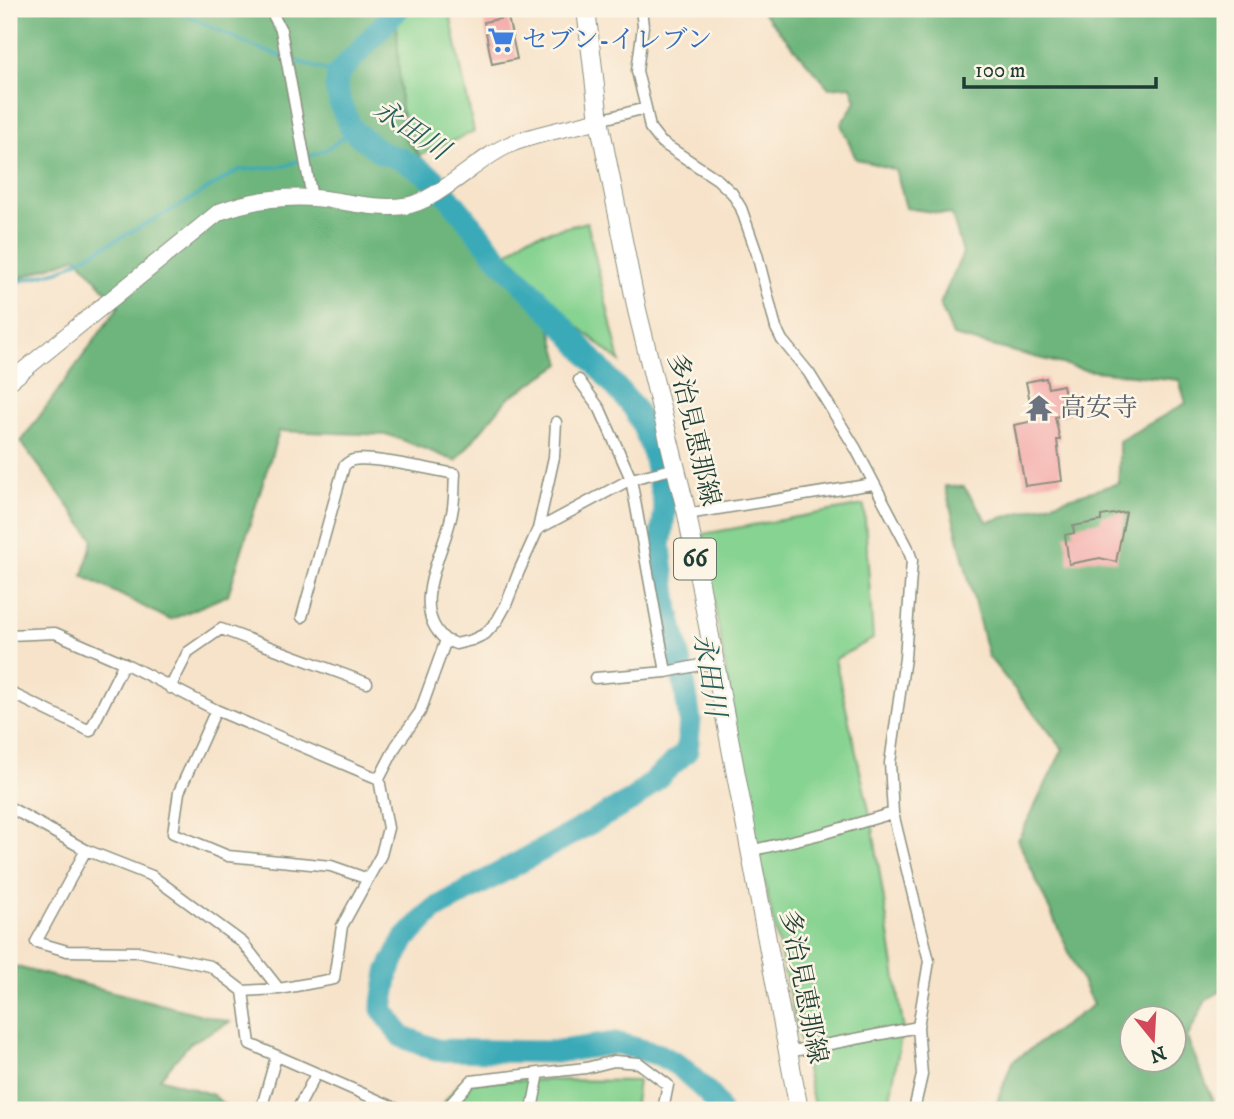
<svg xmlns="http://www.w3.org/2000/svg" width="1234" height="1119" font-family="'IM FELL DW Pica','Noto Serif JP',serif">
<style>
.green{fill:#87d391;stroke:#538862;stroke-width:2}
.forest{fill:#6db57b;stroke:#467958;stroke-width:2;fill-rule:evenodd}
.lines{fill:none;stroke-linecap:round;stroke-linejoin:round}
.stream{stroke:#3baab8;stroke-width:3.5}
.river{stroke:#3baab8;stroke-width:23}
.building{fill:#f4afad}
.street-casing{stroke:#8b907f;stroke-width:13}
.secondary-casing{stroke:#8b907f;stroke-width:18}
.primary-casing{stroke:#8b907f;stroke-width:20}
.street{stroke:#fff;stroke-width:10}
.secondary{stroke:#fff;stroke-width:16}
.primary{stroke:#fff;stroke-width:18}
.labels{text-anchor:middle;dominant-baseline:central;stroke-width:5;stroke-linejoin:round;paint-order:stroke}
.shield{fill:#fcf5e5;stroke:#617469;stroke-width:2}
.shield-label{font-size:24px;font-weight:bold;fill:#1f3d34}
.shop-label{font-size:26px;fill:#366cbe;stroke:#fcf5e5;text-anchor:start}
.worship-label{font-size:26px;fill:#5b616d;stroke:#fcf5e5;text-anchor:start}
.street-label{font-size:26px;fill:#1f3d34;stroke:#fcf5e5}
.water-label{font-size:28px;font-style:italic;fill:#275e5c;stroke:#fcf5e5}
</style>
<rect width="100%" height="100%" fill="#fcf5e5"/>
<filter id="ink" filterUnits="userSpaceOnUse"><feTurbulence type="fractalNoise" baseFrequency=".0143" numOctaves="2"/><feDisplacementMap in="SourceGraphic" scale="14" xChannelSelector="R" yChannelSelector="G"/><feConvolveMatrix kernelMatrix="1 2 1 2 8 2 1 2 1" color-interpolation-filters="sRGB"/></filter>
<filter id="wash" filterUnits="userSpaceOnUse"><feTurbulence type="fractalNoise" baseFrequency=".00686" numOctaves="4" result="noise"/><feDisplacementMap in="SourceGraphic" scale="28" xChannelSelector="R" yChannelSelector="G"/><feGaussianBlur stdDeviation="1.57" result="paint"/><feColorMatrix in="noise" values="0 0 0 0 0 0 0 0 0 0 0 0 0 0 0 0 0 1.4 0 .05"/><feComposite in="paint" operator="in"/></filter>
<g filter="url(#wash)">
<rect width="100%" height="100%" fill="#f7e3ca"/>
<path class="green" d="M401,9H449L474,132L419,155L401,109L378,30Z
M587,222L620,362L500,260L527,237Z
M864,505L873,639L835,659L873,828L903,1026L888,1110H815L749,812L703,534Z
M539,1080L638,1081L634,1110H438L460,1082Z"/>
<path class="forest" d="M9,9H396L402,134L545,308L561,364L507,399L456,461L389,435L279,431L228,595L170,620L83,576L93,539L21,442L119,306L77,257L9,282Z
M760,9H1225V989L1206,1000L1187,1038L1217,1110H997L995,1108L1012,1062L1093,1005L1018,840L1063,749L988,656L945,486L964,487L988,522L1119,483V441L1186,403L1179,380L1085,370L953,336L940,304L963,253L952,215L906,208L896,170L856,159L841,124L856,101L851,86L829,88ZM1132,1018H1174V1060H1132Z
M9,965L230,1022L190,1043L160,1078L213,1095L230,1110H9Z"/>
<g class="lines">
<path class="stream" d="M172,9L257,48L283,57
M290,59L338,74
M9,284L61,270L179,206L239,170L285,166L325,150L353,131
M1156,1110L1172,1107L1194,1110"/>
<path class="river" d="M398,9L338,74L336,88L341,106L353,131L382,153L401,159L433,178L500,260L552,313L634,408L644,428L654,455L665,509L660,547L668,611L681,663L690,721L687,751L634,799L433,910L404,940L388,972L382,1009L401,1036L436,1050L555,1052L616,1043L660,1055L681,1067L712,1097L719,1110"/>
</g>
<g id="blocks">
<path class="building" d="M508,17L517,59L492,64L484,22Z
M1046,378L1048,388L1063,385L1069,414L1055,417L1060,440H1057L1062,481L1025,486L1014,425L1034,421L1026,382Z
M1126,512L1116,562L1100,558L1069,564L1065,535L1074,533L1073,526L1101,521V516Z"/>
</g>
</g>
<g filter="url(#ink)">
<use href="#blocks" fill-opacity="0" stroke="#8b907f" stroke-width="2"/>
<g class="lines">
<defs>
<path id="street" d="M270,9L281,30L312,198
M641,9L643,26L637,71L646,108
M599,120L646,108L650,128L661,142L717,179L732,193L741,208L757,254L776,328L782,340L809,373L856,449L907,546L912,560L905,658L890,763L893,813L929,961L918,1027L922,1075L914,1110
M579,380L600,409L631,479L666,672L595,678
M687,514L873,484
M538,529L554,457L556,422
M302,617L344,466C347,463 349,461 353,460C372,456 433,470 455,474C454,487 455,500 452,513C445,552 407,608 446,640
M9,635L55,633L124,663L216,710L379,779
M666,672L715,662
M170,688L188,652L221,629L367,683
M9,692L90,731L124,663
M216,710L179,792L173,833L228,856L331,866L368,879
M9,807L86,850L152,876L243,943L279,989
M86,850L36,942L67,951L142,952L210,966L243,991L279,989L334,979L342,926L381,855L388,828L379,779L396,746L420,712L446,640L456,644L472,640L485,634L497,621L506,605L519,571L538,529L631,479L677,468
M750,851L825,833L893,813
M243,991L250,1044L400,1110
M788,1052L918,1027
M539,1073L586,1068L614,1061L639,1063L668,1085L663,1110
M261,1110L276,1057
M297,1110L316,1074
M445,1110L471,1081L539,1073L532,1110"/>
<path id="secondary" d="M9,382L219,212C248,201 282,196 314,198C344,200 374,210 404,206C438,202 478,157 511,144C538,133 570,128 599,120"/>
<path id="primary" d="M586,9L599,120L637,310L687,514L799,1110"/>
</defs>
<use href="#street" class="street-casing"/>
<use href="#secondary" class="secondary-casing"/>
<use href="#primary" class="primary-casing"/>
<use href="#street" class="street"/>
<use href="#secondary" class="secondary"/>
<use href="#primary" class="primary"/>
</g>
</g>
<defs>
<symbol id="supermarket-bare" viewBox="-9 -9 18 18"><path d="M-6-5.5h2.5l.6 2H6L4.5 2H-2.5L-4.4-4H-6ZM-1.5 3.2a1.3 1.3 0 1 0 .1 0ZM3 3.2a1.3 1.3 0 1 0 .1 0Z" fill="#3f7fe0" stroke="#fcf5e5" stroke-width="2.5" paint-order="stroke"/></symbol>
<symbol id="temple-bare" viewBox="-9 -9 18 18"><path d="M0-6L5-2H3V0L6.5 2.5H4V6H1.5V3h-3V6H-4V2.5H-6.5L-3 0V-2H-5Z" fill="#6b7280" stroke="#fcf5e5" stroke-width="2.5" paint-order="stroke"/></symbol>
</defs>
<g fill-rule="evenodd">
<use href="#supermarket-bare" x="482" y="21" width="38" height="38"/>
<use href="#temple-bare" x="1020" y="389" width="38" height="38"/>
</g>
<g class="labels">
<rect class="shield" x="674" y="538.5" width="42" height="41" rx="5"/>
<g class="shield-label">
<text x="695" y="559">66</text>
</g>
<g class="shop-label">
<text x="522" y="40">セブン-イレブン</text>
</g>
<g class="worship-label">
<text x="1060" y="408">高安寺</text>
</g>
<g class="street-label">
<text transform="translate(693 430) rotate(77)">多治見恵那線</text>
<text transform="translate(803 987) rotate(79)">多治見恵那線</text>
</g>
<g class="water-label">
<text transform="translate(411 130) rotate(34)">永田川</text>
<text transform="translate(709 675) rotate(81)">永田川</text>
</g>
</g>
<rect width="1234" height="1119" fill="none" stroke="#fcf5e5" stroke-width="35"/>
<g transform="translate(1153 1039) rotate(162)"><circle r="33" fill="#fcf5e5" stroke="#a4ab9e" stroke-width="2"/>
<path d="M0-5L12 26L0 18L-12 26Z" fill="#d1495b"/>
<text y="-10" font-size="19" font-weight="bold" text-anchor="middle" fill="#1f3d34">N</text>
</g>
<path d="M964 77v10h192v-10" fill="none" stroke="#1f3d34" stroke-width="3.5"/>
<text x="975" y="77" font-size="21" fill="#1f3d34" stroke="#fcf5e5" stroke-width="5" paint-order="stroke">100 m</text>
</svg>
